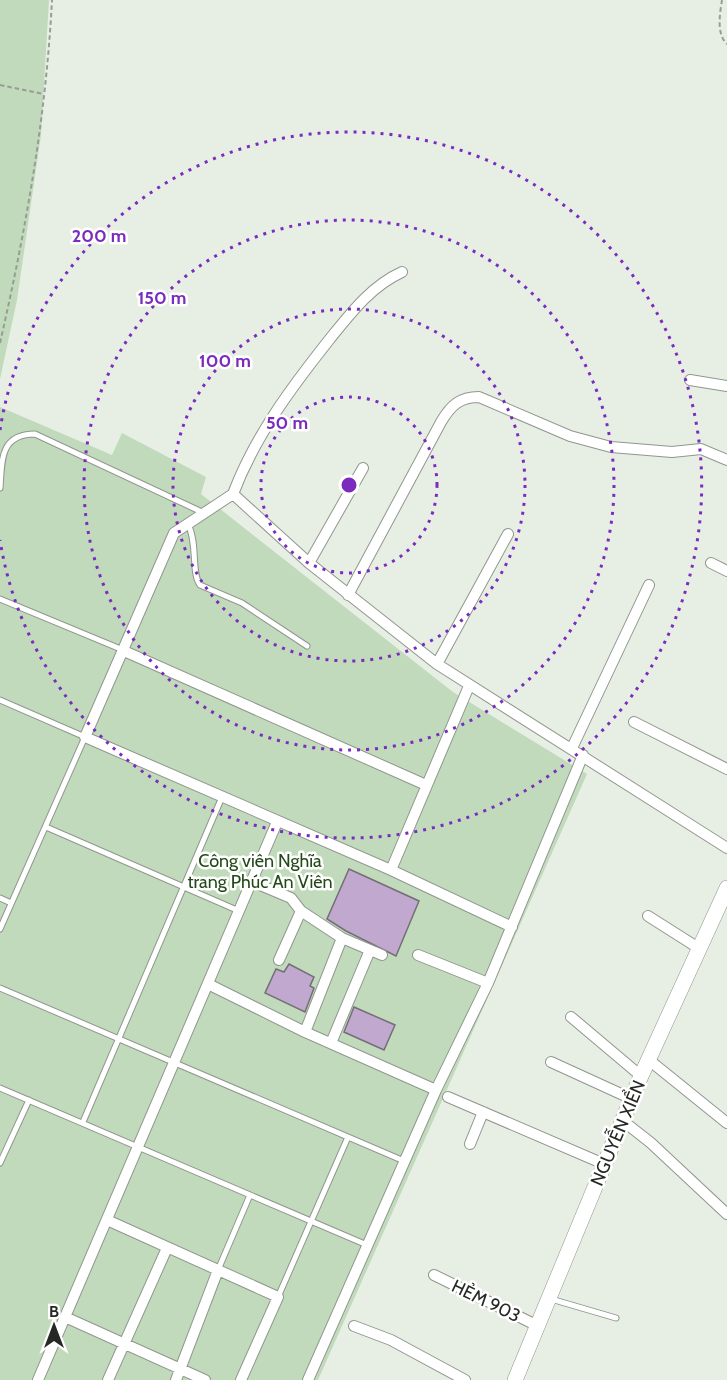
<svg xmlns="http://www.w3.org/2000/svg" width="727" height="1380" font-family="Cabin,sans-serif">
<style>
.green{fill:#c1dabb}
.building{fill:#c1a8ce;stroke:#746e77;stroke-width:1.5}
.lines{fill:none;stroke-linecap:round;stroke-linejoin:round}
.service-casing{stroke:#90978e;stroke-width:7}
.minor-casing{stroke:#90978e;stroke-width:12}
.secondary-casing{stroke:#90978e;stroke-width:16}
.path{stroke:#979d95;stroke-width:2;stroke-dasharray:4.5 3;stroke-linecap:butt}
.service{stroke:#fff;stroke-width:5}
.minor{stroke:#fff;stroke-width:10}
.secondary{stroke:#fff;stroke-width:15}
.ring{fill:none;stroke:#7b2cbf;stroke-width:3;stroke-dasharray:3 6}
.labels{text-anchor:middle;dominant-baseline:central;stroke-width:5;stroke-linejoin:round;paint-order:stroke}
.park-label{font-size:18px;fill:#234918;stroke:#fff}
.street-label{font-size:18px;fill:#252824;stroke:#fff}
.centre{fill:#7b2cbf;stroke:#fff;stroke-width:3}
.ring-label{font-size:18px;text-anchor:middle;font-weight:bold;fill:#7b2cbf;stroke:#fff;stroke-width:5;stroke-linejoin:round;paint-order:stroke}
</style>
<rect width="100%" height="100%" fill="#e7efe5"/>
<path class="green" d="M0,0H49L41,135L17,300L0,379Z
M0,407L112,455L122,433L206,477L201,494L453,692L587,774L318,1380H0Z"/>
<path class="building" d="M349,869L419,901L396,956L346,931L327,919Z
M289,964L314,977L310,986L314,988L305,1012L265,993L276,969L284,972Z
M354,1007L395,1025L384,1050L344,1032Z"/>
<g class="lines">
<defs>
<path id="service" d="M0,488C2,460 0,434 35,434L204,513
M188,524C198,544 191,573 200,585L242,603L307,646
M0,599L123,650
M0,700L85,737L0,929
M46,827L239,911
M0,898L11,903
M0,988L404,1161
M0,1088L367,1245
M83,1122L222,797
M0,1163L29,1100
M218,1270L250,1195
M278,1297L348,1137
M551,1299L616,1318"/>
<path id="minor" d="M402,272C371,286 350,314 329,340C291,388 255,436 233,494L309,563L437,664L727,848
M690,380L727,386
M233,494L174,533L85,737L391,870L512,927
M309,563L363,468
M711,563L727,571
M348,595L441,422C451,405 460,397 479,397L570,436L611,447L672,452L701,449L727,460
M124,651L426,785
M437,664L508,534
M634,722L727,769
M572,748L649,585
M391,870L469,686
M253,882L291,898L301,911L342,938L382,955
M648,916L700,949
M418,955L488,983
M279,960L301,911
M208,984L305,1032L436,1090
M571,1017L641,1076
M305,1032L342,938
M331,1043L370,950
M649,1060L727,1123
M551,1062L632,1099
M448,1097L604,1164
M623,1121L651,1143L727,1214
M470,1144L483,1112
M107,1220L278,1297L241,1380
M434,1275L538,1326
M65,1317L205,1380
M354,1326L391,1340L465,1380
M38,1380L277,822
M108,1380L167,1248
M176,1380L218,1270
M308,1380L436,1090L488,983L583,755"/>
<path id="secondary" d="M515,1380L641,1076L727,888"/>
</defs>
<use href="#service" class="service-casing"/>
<use href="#minor" class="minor-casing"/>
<use href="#secondary" class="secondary-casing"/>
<path class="path" d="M722,0C720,13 716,34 727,44
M0,85L44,94
M0,343C26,229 46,117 52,0"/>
<use href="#service" class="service"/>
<use href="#minor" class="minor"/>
<use href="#secondary" class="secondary"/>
</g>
<g class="ring">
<circle cx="349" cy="485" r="88"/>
<circle cx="349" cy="485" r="176"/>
<circle cx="349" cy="485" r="265"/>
<path d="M0 430A353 353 0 1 1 0 540"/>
</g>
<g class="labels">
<g class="park-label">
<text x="260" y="861">Công viên Nghĩa<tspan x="260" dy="21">trang Phúc An Viên</tspan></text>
</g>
<g class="street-label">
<text transform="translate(618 1133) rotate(-67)">NGUYỄN XIỂN</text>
<text transform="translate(486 1301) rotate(26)">HẺM 903</text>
</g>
</g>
<circle cx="349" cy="485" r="9" class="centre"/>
<g class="ring-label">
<text x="99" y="242">200 m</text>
<text x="162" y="304">150 m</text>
<text x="225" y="367">100 m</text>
<text x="287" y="429">50 m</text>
</g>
<g transform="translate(54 1326)" stroke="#ffffff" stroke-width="4.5" paint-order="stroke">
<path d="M0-4.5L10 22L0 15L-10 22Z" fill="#252824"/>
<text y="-9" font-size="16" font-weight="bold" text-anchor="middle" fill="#252824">B</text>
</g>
</svg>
